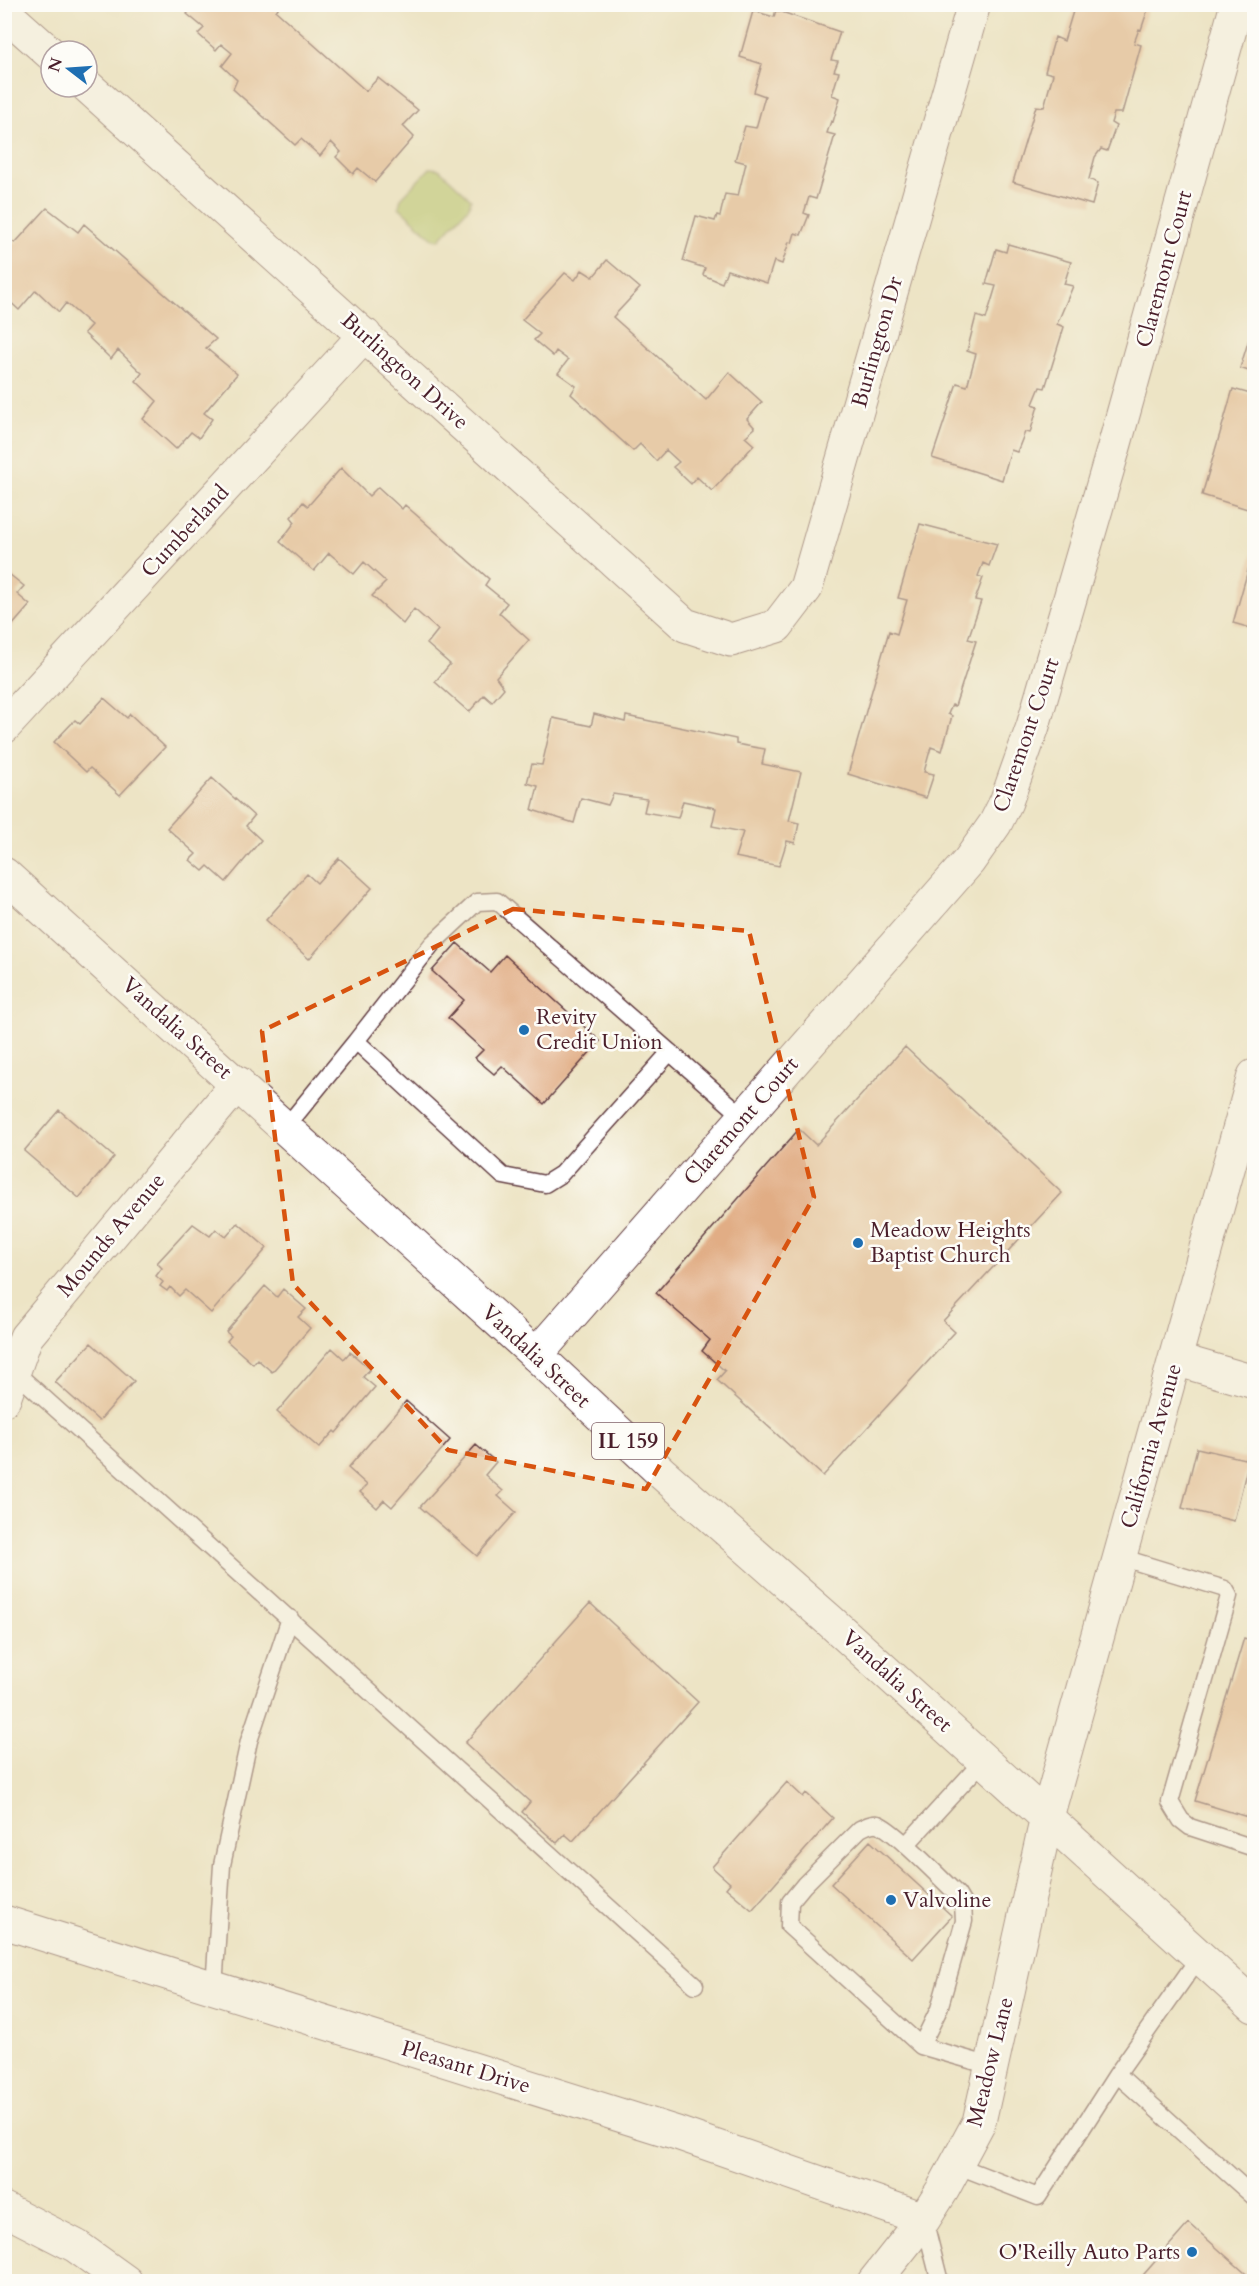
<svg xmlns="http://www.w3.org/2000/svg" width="1259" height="2286" font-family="Cardo,serif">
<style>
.green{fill:#b0c265;stroke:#7d7048;stroke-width:1.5}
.building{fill:#e1ad85}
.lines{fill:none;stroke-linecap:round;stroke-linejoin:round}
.service-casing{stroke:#623d42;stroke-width:19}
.minor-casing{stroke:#623d42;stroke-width:35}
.primary-casing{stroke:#623d42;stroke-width:35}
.service{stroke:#fff;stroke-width:16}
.minor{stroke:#fff;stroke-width:33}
.primary{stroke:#fff;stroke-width:33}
.marked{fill:none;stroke:#d8530f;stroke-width:4.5;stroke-dasharray:12 8;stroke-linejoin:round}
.poi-dot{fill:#1f6fb2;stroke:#fdfcf7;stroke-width:2}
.labels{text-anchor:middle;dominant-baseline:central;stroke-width:5;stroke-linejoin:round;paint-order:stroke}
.shield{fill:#fdfcf7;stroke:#806168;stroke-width:1.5}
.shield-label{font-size:21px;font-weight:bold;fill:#4a1f2b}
.street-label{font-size:22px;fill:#4a1f2b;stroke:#fdfcf7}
.poi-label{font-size:22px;fill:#4a1f2b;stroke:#fdfcf7;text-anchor:start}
</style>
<rect width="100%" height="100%" fill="#fdfcf7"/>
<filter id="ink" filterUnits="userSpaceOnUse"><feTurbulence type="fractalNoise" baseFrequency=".0167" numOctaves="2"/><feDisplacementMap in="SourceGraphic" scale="12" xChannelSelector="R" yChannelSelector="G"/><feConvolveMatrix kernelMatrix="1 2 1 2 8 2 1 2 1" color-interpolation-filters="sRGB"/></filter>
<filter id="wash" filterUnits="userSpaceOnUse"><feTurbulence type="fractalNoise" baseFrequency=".008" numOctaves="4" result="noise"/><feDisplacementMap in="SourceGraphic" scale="24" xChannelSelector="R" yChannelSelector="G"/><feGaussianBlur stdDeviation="1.35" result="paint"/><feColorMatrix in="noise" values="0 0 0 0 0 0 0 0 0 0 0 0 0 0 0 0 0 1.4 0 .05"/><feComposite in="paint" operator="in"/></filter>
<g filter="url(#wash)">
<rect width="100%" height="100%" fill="#ede4c5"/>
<path class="green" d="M430,168L439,169L471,199L469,207L439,240L434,239L399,207L401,198Z"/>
<g id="blocks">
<path class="building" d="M195,4H281L276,11L366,91L378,78L418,110L403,126L414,137L375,182L358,168L353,174L336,157L341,152L331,142L320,156L301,139L295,145L233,89L237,80L222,66L232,53L221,44L216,50L198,34L204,28L187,14Z
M1067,4H1142L1141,8L1148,9L1141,30L1139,29L1134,43L1141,45L1122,113H1114L1111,123L1116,126L1107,151L1101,149L1095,157L1089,179L1098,183L1092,205L1013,182L1036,106L1044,107L1053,74L1045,72L1055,37L1064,41L1074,8Z
M776,10L840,32L831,60L838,61L834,71L839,72L832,95L840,98L833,122L831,121L827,133L835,135L816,199L809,197L804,213L809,215L801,235L795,233L792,243L789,242L782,264L774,261L767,283L727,270L722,283L703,275L705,268L683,261L696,216L715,221L717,215L720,216L725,194L738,196L746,163L735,160L745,126L756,128L765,96L754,92L762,64L740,57L753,11L774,17Z
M47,208L78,232L84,224L216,339L206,348L237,374L204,413L212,419L199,438L191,432L176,449L143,419L157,401L136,381L142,373L118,350L111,359L84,333L91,325L66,303L59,312L36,290L19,310L4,296V247L10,240L15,243Z
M1008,244L1071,262L1064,284L1073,286L1057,324L1064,327L1045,388L1040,387L1033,404L1038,406L1030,433L1025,432L1017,452L1011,450L1002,480L932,458L957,383L967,386L976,354L967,351L976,316L986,319L996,286L986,284L996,249L1006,252Z
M607,260L640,288L613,317L706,400L729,372L762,402L747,419L755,428L745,437L754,445L712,491L697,477L691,484L673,467L679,462L666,450L656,461L640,444L633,451L571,394L576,386L558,373L568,360L556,351L553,356L534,340L540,334L522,320L565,273L575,280L582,270L593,277Z
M1254,323V373L1240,368Z
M1233,389L1254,395V511L1202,495Z
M341,468L369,496L378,487L402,509L405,505L489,579L485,585L507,603L499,613L529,640L496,677L504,688L492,702L484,695L469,712L435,682L450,664L427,644L438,630L414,609L403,624L372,596L386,582L364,562L354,574L329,553L314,571L280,542L295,522L291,517L303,502L308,506Z
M920,524L997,544L989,566L983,563L978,576L983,578L975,600L981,601L968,639L976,641L955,706L952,705L948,714L952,716L942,751L931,747L924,772L934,774L926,798L848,774L889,631L897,634L907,600L898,598Z
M1254,549V629L1233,623Z
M4,570L24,586L17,594L30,605L4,635Z
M104,698L127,718L130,714L165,747L120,795L90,768L86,772L54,742L75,720L80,724Z
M594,714L625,722L626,716L736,739V744L765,749L762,764L801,772L789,821L799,823L795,843L787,841L779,866L735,857L743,832L712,826L716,808L683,801L678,818L644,812L647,799L613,794L608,805L581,798L574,823L532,810L538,786L527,783L532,764L542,765L553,718L591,726Z
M212,778L254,816L246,826L261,840L226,882L208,866L203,871L190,860L196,854L167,828Z
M339,858L372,888L309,959L266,920L307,874L317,883Z
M457,943L490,972L505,955L600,1041L544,1104L502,1066L494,1074L475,1058L483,1050L448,1018L464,1000L432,971Z
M905,1047L1062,1193L943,1321L955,1332L823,1476L717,1380L725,1371L702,1351L710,1340L656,1293L799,1129L816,1145Z
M59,1110L114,1157L79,1198L24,1151Z
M238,1223L267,1248L211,1313L185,1290L179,1296L170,1287L167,1291L160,1286L163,1282L156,1276L162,1268L157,1263L193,1224L210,1236L216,1229L226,1237Z
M265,1286L277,1297L283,1289L306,1309L298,1317L310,1328L272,1372L257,1359L253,1364L227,1341L231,1336L226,1332Z
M91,1343L134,1381L99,1421L55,1382Z
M332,1348L344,1359L350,1352L370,1369L363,1377L375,1387L336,1433L334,1431L319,1448L277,1412Z
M406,1401L450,1440L392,1507L384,1500L377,1508L360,1492L367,1485L348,1468Z
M476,1445L496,1462L485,1475L503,1491L498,1496L516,1512L477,1556L420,1507Z
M1197,1448L1249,1460L1234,1521L1182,1508Z
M590,1603L698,1702L573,1841L565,1834L557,1843L522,1812L530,1802L465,1743Z
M1244,1638L1254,1641V1819L1195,1801Z
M787,1782L803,1797L806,1793L833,1818L752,1910L726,1888L730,1883L712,1867Z
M870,1841L952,1916L913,1959L831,1884Z
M1189,2223L1254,2281V2282H1137Z"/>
</g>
</g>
<g filter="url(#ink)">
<use href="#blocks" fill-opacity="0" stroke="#623d42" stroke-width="1.5"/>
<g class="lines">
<defs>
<path id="service" d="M670,1052L561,1174L545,1184L503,1176L356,1041L432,944L477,902L497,901L744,1117
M286,1127L356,1041
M14,1371L695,1985
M1120,1557L1225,1589L1229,1596L1170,1802L1181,1820L1190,1827L1254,1848
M906,1845L984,1760
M1200,1956L1117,2074L1254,2197
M214,1988L222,1865L249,1741L290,1618
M921,2046L939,2009L964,1921L963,1904L957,1894C943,1881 893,1829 878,1824C872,1823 866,1826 860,1829L804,1885L790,1902L789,1926L921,2046L991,2066
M956,2165L1038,2197L1117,2074
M924,2219L940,2282"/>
<path id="minor" d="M4,12L51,54
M87,86L685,625L731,640L777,626L806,588L974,4
M4,727L365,335
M536,1355L969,861L995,824L1006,802L1033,726L1114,447L1237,4
M1175,1359L1254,1382
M4,1399L26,1337L238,1083
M4,1922L677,2133L924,2219
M4,2209L76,2246L126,2282
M874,2282L924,2219L943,2189L979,2122L1047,1817L1254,1076"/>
<path id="primary" d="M4,874L536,1355L663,1474L829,1620L1254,2006"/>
</defs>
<use href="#service" class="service-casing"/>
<use href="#minor" class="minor-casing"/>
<use href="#primary" class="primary-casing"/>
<use href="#service" class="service"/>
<use href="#minor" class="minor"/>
<use href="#primary" class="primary"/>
</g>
</g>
<path d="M0 0H1259V2286H0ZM513,909L749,931L814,1197L646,1489L448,1450L293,1284L262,1031Z" fill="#ede4c5" fill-opacity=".55" fill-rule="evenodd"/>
<path class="marked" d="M513,909L749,931L814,1197L646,1489L448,1450L293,1284L262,1031Z"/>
<g class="poi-dot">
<circle cx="524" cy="1030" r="6"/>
<circle cx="858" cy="1243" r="6"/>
<circle cx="891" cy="1900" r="6"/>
<circle cx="1192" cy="2252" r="6"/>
</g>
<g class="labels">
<rect class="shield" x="592" y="1423" width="72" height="36" rx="4.5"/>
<g class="shield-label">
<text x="628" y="1441">IL 159</text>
</g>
<g class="street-label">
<text transform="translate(1164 269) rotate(-75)">Claremont Court</text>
<text transform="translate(877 342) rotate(-74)">Burlington Dr</text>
<text transform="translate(405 371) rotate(42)">Burlington Drive</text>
<text transform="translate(185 531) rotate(-47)">Cumberland</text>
<text transform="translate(1026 735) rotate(-71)">Claremont Court</text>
<text transform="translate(177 1028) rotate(42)">Vandalia Street</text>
<text transform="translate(741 1121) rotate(-49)">Claremont Court</text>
<text transform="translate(111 1235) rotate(-50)">Mounds Avenue</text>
<text transform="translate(536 1356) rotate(43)">Vandalia Street</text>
<text transform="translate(1151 1446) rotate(-74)">California Avenue</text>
<text transform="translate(897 1681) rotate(42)">Vandalia Street</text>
<text transform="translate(990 2062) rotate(-76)">Meadow Lane</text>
<text transform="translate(466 2067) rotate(17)">Pleasant Drive</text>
</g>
<g class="poi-label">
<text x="536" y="1017">Revity<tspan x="536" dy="25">Credit Union</tspan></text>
<text x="870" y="1230">Meadow Heights<tspan x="870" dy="25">Baptist Church</tspan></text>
<text x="903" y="1900">Valvoline</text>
<text x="1180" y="2252" text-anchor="end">O'Reilly Auto Parts</text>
</g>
</g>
<rect width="1259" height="2286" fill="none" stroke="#fdfcf7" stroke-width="24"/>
<g transform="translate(69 69) rotate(287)"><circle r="28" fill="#fdfcf7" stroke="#b5a4a5" stroke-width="1.5"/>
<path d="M0-4.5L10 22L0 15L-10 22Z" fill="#1f6fb2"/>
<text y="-9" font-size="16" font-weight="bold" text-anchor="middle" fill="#4a1f2b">N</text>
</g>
</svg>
